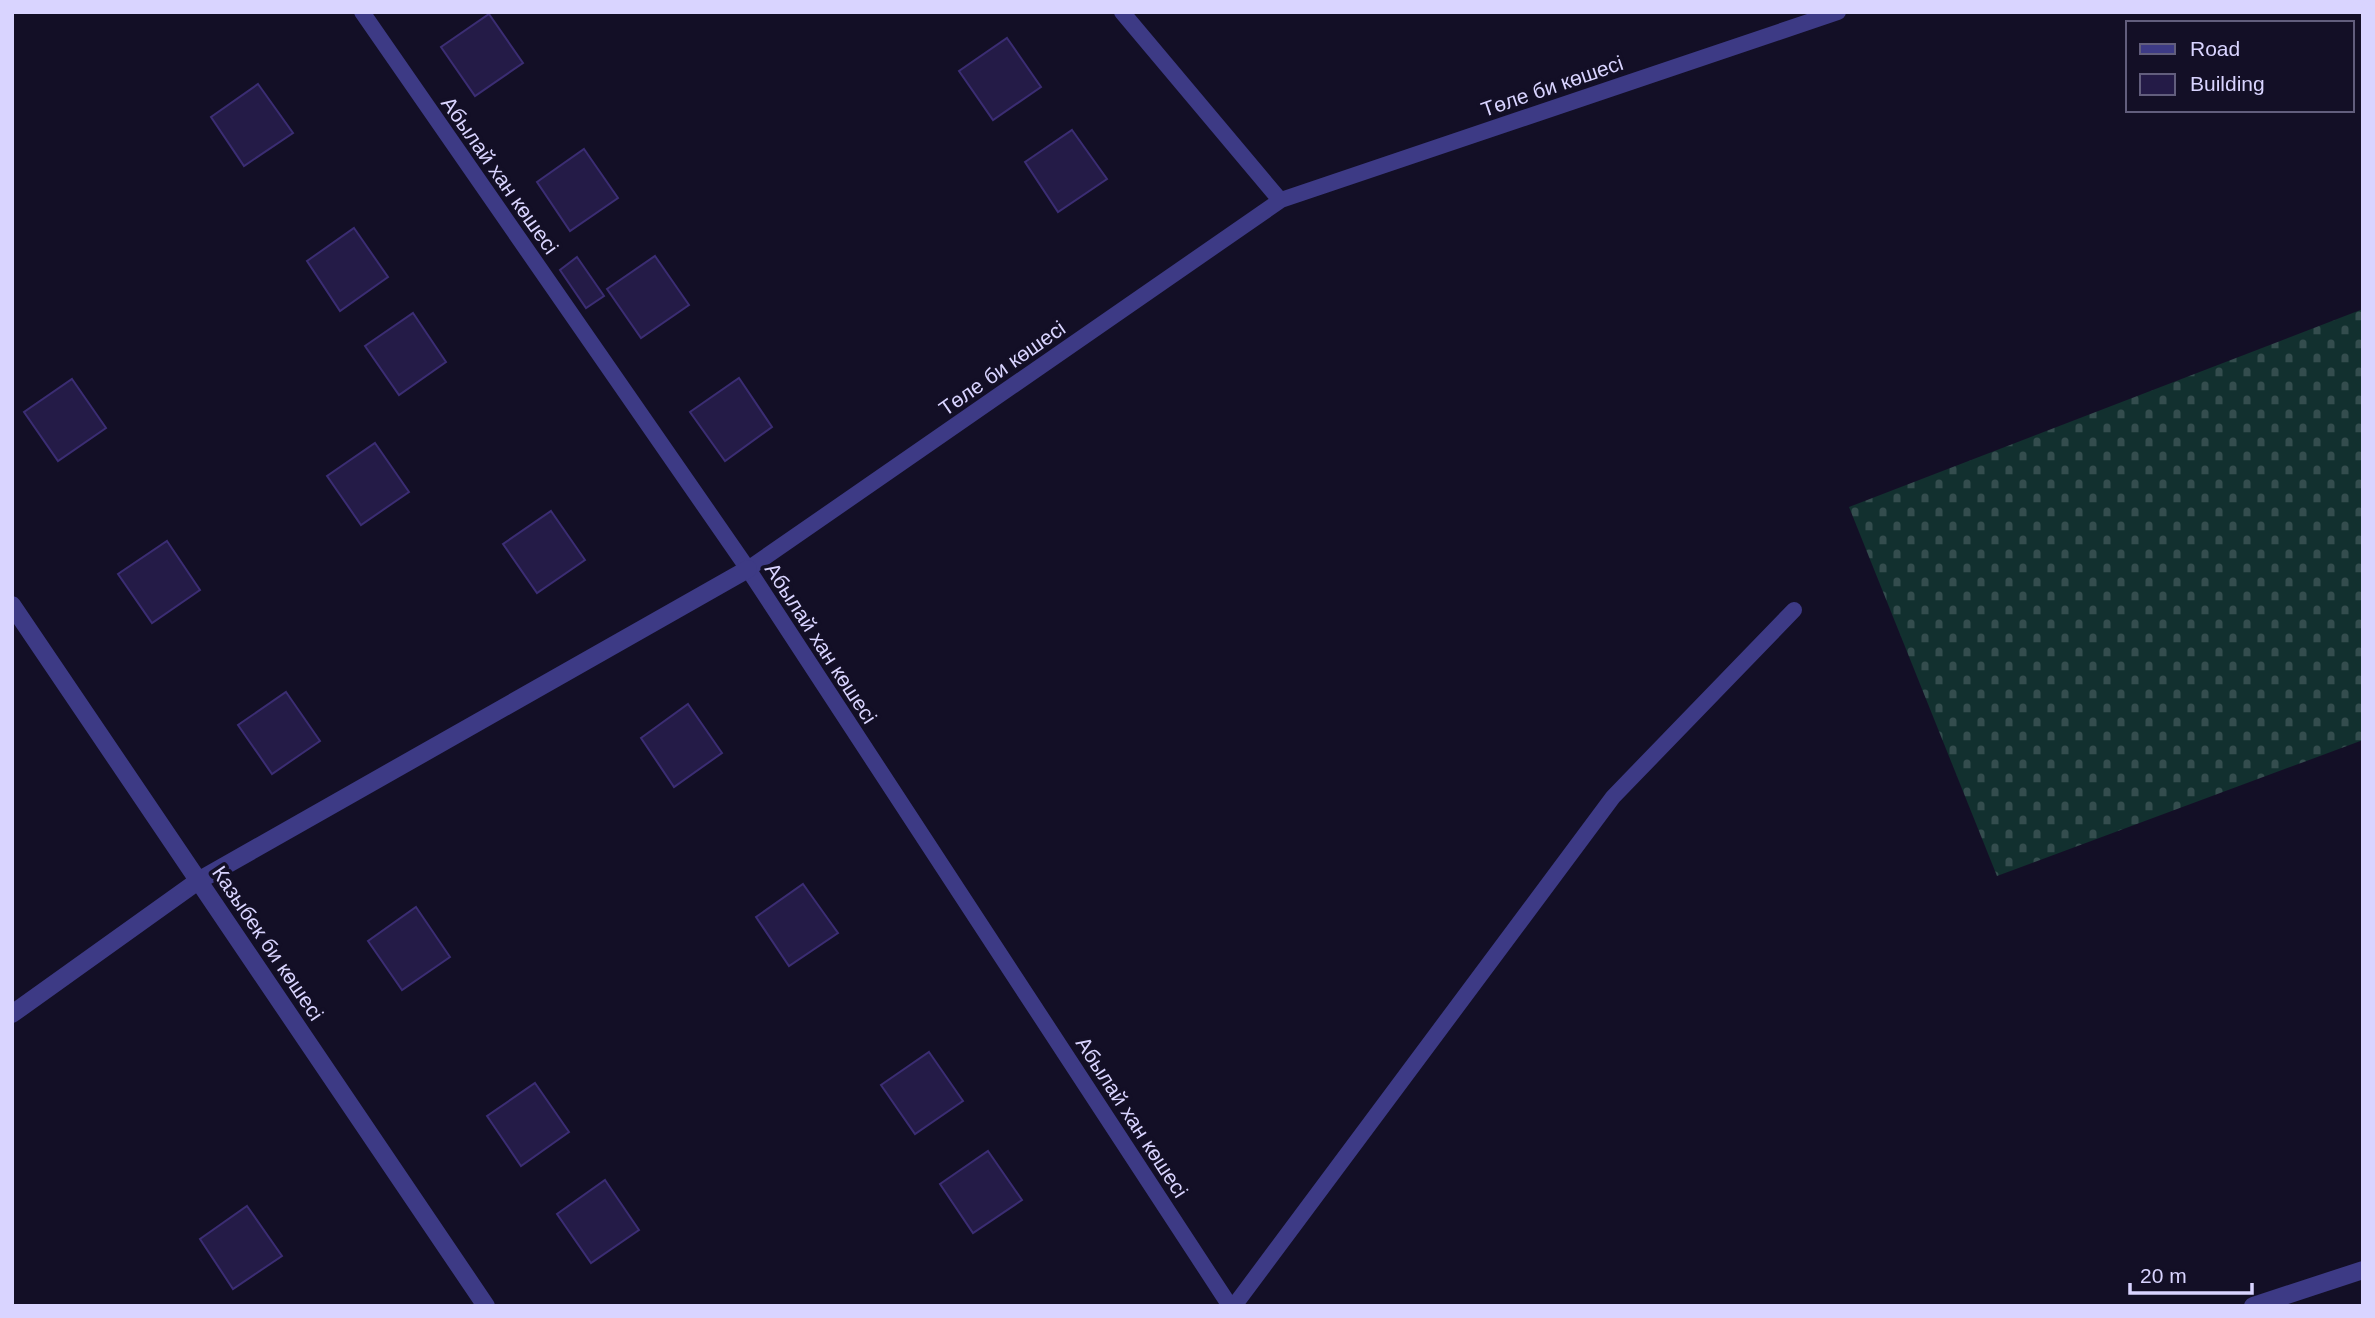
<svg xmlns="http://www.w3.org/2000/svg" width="2375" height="1318" font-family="Arial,sans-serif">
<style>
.cemetery{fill:url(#cemetery-stones)}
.building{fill:#241b47;stroke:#3b2d73;stroke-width:2}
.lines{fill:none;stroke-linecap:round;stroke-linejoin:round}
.service{stroke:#3d3a85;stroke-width:16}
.minor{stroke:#3d3a85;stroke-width:18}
.labels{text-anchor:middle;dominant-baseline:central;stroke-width:7;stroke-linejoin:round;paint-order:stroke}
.street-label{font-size:21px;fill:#d9d4ff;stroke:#130f26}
</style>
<defs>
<pattern id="cemetery-stones" width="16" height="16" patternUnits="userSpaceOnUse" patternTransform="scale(1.75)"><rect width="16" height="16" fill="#12302f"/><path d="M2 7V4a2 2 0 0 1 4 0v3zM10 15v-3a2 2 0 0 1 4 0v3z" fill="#344d4e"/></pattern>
</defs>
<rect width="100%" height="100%" fill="#130f26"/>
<path class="cemetery" d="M2363,309V740L1997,876L1849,507Z"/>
<path class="building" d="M489,14L523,63L475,96L441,47Z
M1007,38L1041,87L993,120L959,71Z
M258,84L293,133L244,166L211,117Z
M1072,130L1107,179L1058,212L1025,162Z
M584,149L618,198L570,231L537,182Z
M354,228L388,277L340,311L307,261Z
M655,256L689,305L641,338L607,289Z
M577,257L604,296L586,308L560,270Z
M413,313L446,362L399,395L365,346Z
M739,378L772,427L725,461L690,412Z
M72,379L106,428L58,461L24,412Z
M375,443L409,492L361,525L327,476Z
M551,511L585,560L537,593L503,544Z
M167,541L200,590L152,623L118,574Z
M286,692L320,741L272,774L238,725Z
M688,704L722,753L674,787L641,738Z
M803,884L838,933L789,966L756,917Z
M416,907L450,957L402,990L368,941Z
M929,1052L963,1101L915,1134L881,1085Z
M535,1083L569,1132L521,1166L487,1116Z
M988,1151L1022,1200L973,1233L940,1184Z
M605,1180L639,1230L591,1263L557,1214Z
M247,1206L282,1256L233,1289L200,1239Z"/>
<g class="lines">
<path class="service" d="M362,12L748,569L1230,1306
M1122,12L1280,200
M748,569L1281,200L1838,12
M1234,1306L1613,797L1794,610"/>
<path class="minor" d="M12,605L486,1306
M12,1014L198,881L748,569
M2253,1306L2363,1270"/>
</g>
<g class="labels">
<g class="street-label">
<text transform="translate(1552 86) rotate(-19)">Төле би көшесі</text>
<text transform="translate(500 175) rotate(55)">Абылай хан көшесі</text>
<text transform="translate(1002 368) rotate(-35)">Төле би көшесі</text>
<text transform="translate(821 643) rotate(57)">Абылай хан көшесі</text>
<text transform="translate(268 943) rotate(56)">Казыбек би көшесі</text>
<text transform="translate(1132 1117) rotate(57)">Абылай хан көшесі</text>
</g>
</g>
<rect width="2375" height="1318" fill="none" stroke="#d9d4ff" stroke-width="28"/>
<rect x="2126" y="21" width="228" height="91" fill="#130f26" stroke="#625e7d" stroke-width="2"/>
<rect x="2140" y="44" width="35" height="10" fill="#3d3a85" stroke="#625e7d" stroke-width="2"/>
<text x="2190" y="56" font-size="21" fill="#d9d4ff">Road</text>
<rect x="2140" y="74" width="35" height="21" fill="#241b47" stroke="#625e7d" stroke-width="2"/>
<text x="2190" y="91" font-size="21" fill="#d9d4ff">Building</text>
<path d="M2130 1283v10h122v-10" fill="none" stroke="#d9d4ff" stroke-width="3.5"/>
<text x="2140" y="1283" font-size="21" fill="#d9d4ff" stroke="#130f26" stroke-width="5" paint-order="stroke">20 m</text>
</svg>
